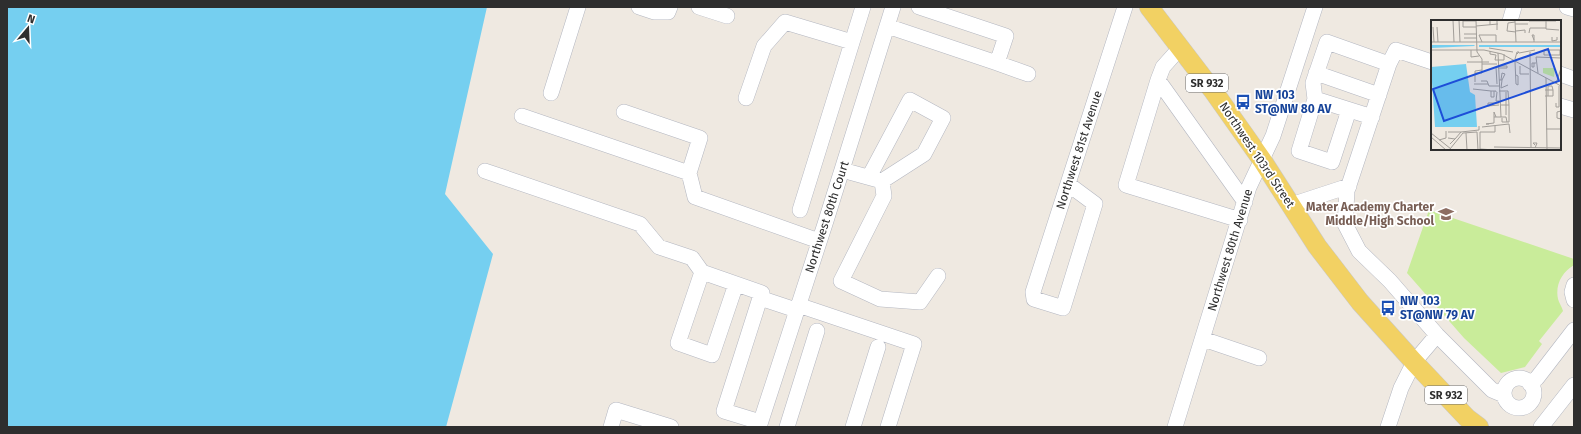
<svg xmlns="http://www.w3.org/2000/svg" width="1581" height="434" font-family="'Fira Sans',sans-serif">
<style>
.pitch{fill:#c9ec9a}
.water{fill:#75cff0}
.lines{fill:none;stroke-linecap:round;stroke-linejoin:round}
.minor-casing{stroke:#b4b7c1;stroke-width:16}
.major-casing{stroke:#c9c9c9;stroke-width:20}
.minor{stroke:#fff;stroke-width:15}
.major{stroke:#f2d163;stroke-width:19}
.labels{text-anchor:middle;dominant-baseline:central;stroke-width:3.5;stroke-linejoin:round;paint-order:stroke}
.shield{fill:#fff;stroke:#6d6d6d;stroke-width:1}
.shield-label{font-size:11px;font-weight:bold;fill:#2e2e2e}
.transit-label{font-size:12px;font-weight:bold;fill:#164399;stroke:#fff;text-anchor:start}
.street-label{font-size:12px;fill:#2e2e2e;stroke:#fff}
.education-label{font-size:12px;font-weight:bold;fill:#785e54;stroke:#fff;text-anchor:end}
.inset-road{fill:none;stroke:#a29e99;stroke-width:1}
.view{fill:#1d4ed8;fill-opacity:0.15;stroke:#1d4ed8;stroke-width:2}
.inset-edge{fill:none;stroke:#2e2e2e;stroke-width:2}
</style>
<rect width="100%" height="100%" fill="#efe9e1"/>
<path class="pitch" d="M1429,210L1574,259V265C1562,272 1555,285 1558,299C1559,303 1562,307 1563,311L1539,341L1542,344L1525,367L1501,373L1464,338L1407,273Z"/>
<path class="water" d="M7,7H487L445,194L493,254L446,427H7Z"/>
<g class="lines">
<defs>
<path id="minor" d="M639,7L654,12H668L670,7
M699,7L727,16
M1567,7L1574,9
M1510,21L1514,7
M887,26L997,63L1006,36L919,7
M1180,48L1163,67L1158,80L1245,202
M1432,62L1396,50L1389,64L1347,191L1345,224L1359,251L1390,281L1437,335L1492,390L1504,395
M997,63L1028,74
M1316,73L1379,95
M1560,74L1574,79
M1158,80L1126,185L1240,220
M551,93L578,7
M746,98L764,46L785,22L852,42
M1315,99L1313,83L1327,42L1389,64
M1560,106L1574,110
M1349,110L1332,162L1299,151L1315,99L1372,117
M624,112L700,138L689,173L695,197L819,241
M522,116L689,173
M842,170L882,181L924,154L943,118L910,100L869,177
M485,171L640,224L659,247L692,258L702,272
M882,181L884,196L841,281L880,299L920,302L938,276
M1068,184L1095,204L1063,308L1034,299L1033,292L1125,7
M1291,205L1349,186
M800,210L863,7
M736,284L712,355L678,343L702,272L762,293L760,298
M1574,285L1572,292L1574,300
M798,305L914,344L888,427
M1203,339L1259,358
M1504 393a15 15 0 1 1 30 0a15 15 0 1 1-30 0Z
M1530,384L1537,378L1574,330
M760,422L724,411L760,298L796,310
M611,427L616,410L671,427
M759,427L825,224L893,7
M787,427L817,331
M853,427L878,347
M1175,427L1249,187L1273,136L1315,7
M1388,427L1401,388L1414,362L1437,335
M1541,427L1574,385"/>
<path id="major" d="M1149,7L1214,92L1262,160L1317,246L1360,302L1414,362L1467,418L1479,427"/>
</defs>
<use href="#minor" class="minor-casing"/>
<use href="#major" class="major-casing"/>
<use href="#minor" class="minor"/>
<use href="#major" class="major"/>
</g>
<defs>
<symbol id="bus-bare" viewBox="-9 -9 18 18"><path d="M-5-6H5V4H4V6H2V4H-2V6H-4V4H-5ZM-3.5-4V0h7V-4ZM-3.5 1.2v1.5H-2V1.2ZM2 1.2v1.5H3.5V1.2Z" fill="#1a4fb4" stroke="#fff" stroke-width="2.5" paint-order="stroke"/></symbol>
<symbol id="school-bare" viewBox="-9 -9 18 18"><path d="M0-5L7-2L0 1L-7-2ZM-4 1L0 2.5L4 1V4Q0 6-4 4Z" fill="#8d6e63" stroke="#fff" stroke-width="2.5" paint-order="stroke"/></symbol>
</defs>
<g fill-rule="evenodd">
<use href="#bus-bare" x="1232" y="91" width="22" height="22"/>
<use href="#school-bare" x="1435" y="203" width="22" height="22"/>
<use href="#bus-bare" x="1377" y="297" width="22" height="22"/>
</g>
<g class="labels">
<g class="shield">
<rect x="1186" y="74" width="42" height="18" rx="3"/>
<rect x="1425" y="386" width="42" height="18" rx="3"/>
</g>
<g class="shield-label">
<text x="1207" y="83">SR 932</text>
<text x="1446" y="395">SR 932</text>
</g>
<g class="transit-label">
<text x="1255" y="95">NW 103<tspan x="1255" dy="14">ST@NW 80 AV</tspan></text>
<text x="1400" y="301">NW 103<tspan x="1400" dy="14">ST@NW 79 AV</tspan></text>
</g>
<g class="street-label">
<text transform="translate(1079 150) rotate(-72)">Northwest 81st Avenue</text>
<text transform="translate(1257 155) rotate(56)">Northwest 103rd Street</text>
<text transform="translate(827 217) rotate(-72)">Northwest 80th Court</text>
<text transform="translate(1230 250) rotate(-73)">Northwest 80th Avenue</text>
</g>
<g class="education-label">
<text x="1434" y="207">Mater Academy Charter<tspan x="1434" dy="14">Middle/High School</tspan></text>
</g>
</g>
<g transform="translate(1431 20)">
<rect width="130" height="130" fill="#efe9e1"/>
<path d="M112,48H124L123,57L112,53Z" fill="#c9ec9a"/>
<path d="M0,25H43L44,26L0,28ZM48,25H130V27H48ZM35,44L39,72L44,75L46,107H4L0,47Z" fill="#75cff0"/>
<path class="inset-road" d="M22,0L23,22M28,0L29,22M45,1H32V7H45M84,1L85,22M98,1H125M115,1V9L128,10M84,2L77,3L76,11L85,12M84,4H97M59,5V0H66V10M45,6L67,4M2,7L3,22M6,7L7,22M85,11L94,10V13M98,13L99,8H115M33,14H46M121,17V21L126,20V17M33,18H46M0,22H130M51,22L48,15H65V22M103,22V15H101L103,20M58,28L82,32M0,30H53L71,34L130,66M40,30V37L48,36M59,31V34L65,35L64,40H73V34M99,32L100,128M88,33L104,30M129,35V30H113V35H130M84,39L86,32H88L86,34M36,42H58M84,42L85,64M103,43V47H101V43H105M51,44H66M67,46H76V48H67M89,46V54H98M44,53H51V39L46,32L45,0M107,53L105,37L130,38M85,55L87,56V65L85,64M115,58L116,130M68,60H71L74,54L71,53L70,60M71,60L70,68L77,65M50,61H56L58,66H68M44,62V51L51,50M43,64H57M66,64L65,47H67M125,64L130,48M42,69L60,71M114,70H122V76H114M63,71V77H60V71H65V72M68,71H77L78,85M66,72L65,81H68M75,72V95M117,76V66H121L122,70M68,83H57V86L68,85M125,83V87H128V66M70,85H78V102H76M130,91L126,92V98L130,99M65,97L63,92V97H70L67,33M70,97H75L76,102H71V98M58,104H55L63,103V97M51,107L78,104L79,113M115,109H130M17,112H30L24,119M30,112L48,110V106M49,112H64V106M0,113L20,129M35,113L36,130M0,117L15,130M17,118L24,119L19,124M8,120L15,118V111M104,125L102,123H106L104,128M63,127L130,128M19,129L32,113L46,112L47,130M49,129L64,130M49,130V112"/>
<path class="view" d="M117,29L128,61L13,101L2,69Z"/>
<rect width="130" height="130" class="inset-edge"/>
</g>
<rect width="1581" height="434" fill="none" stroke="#2e2e2e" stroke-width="16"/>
<g transform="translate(28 28) rotate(19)" stroke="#ffffff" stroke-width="3" paint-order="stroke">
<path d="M0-3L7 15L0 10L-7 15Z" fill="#2e2e2e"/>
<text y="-6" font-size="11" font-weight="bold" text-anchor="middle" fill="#2e2e2e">N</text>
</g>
</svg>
